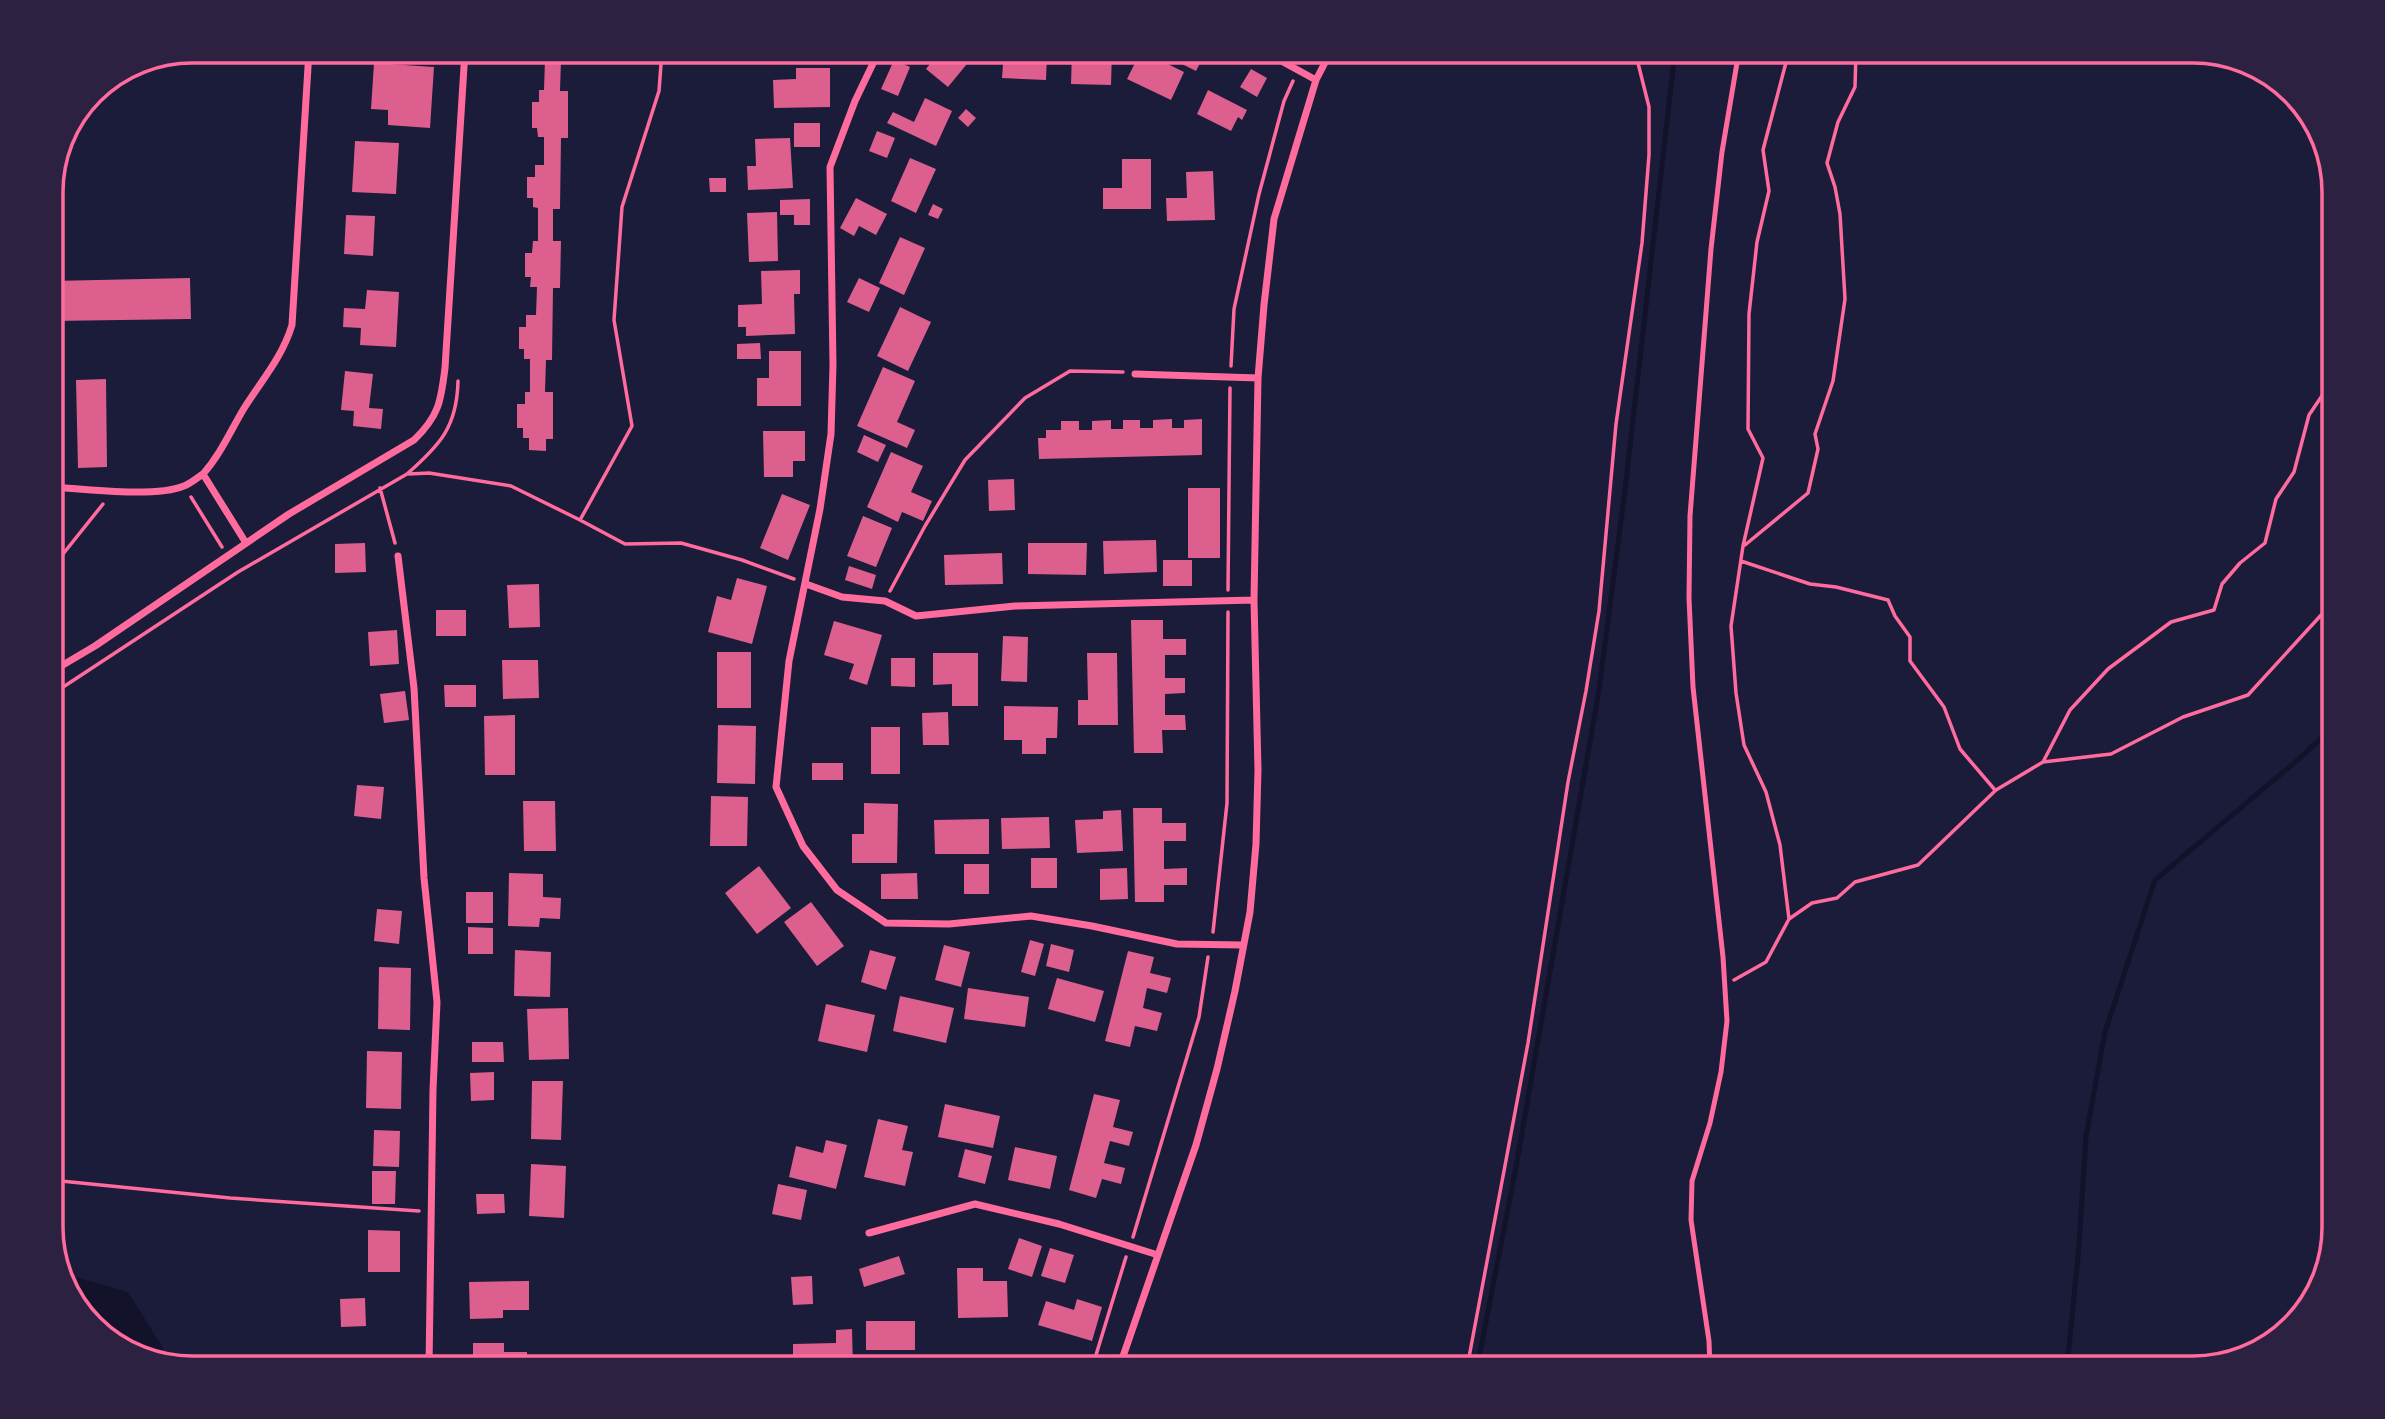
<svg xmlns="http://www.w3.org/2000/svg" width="2385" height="1419" font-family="Inter,sans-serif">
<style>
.water{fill:#12122b}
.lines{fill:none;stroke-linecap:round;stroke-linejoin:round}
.stream{stroke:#12122b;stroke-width:5}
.building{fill:#dd5f8e}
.path{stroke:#ff6b9d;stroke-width:3.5}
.service{stroke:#ff6b9d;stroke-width:5}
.minor{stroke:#ff6b9d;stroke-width:7}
.rim{fill:none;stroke:#ff6b9d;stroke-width:3.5}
</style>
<rect width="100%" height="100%" fill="#1b1b3a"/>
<path class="water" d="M62,1273L128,1292L163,1348V1360L121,1349L70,1298Z"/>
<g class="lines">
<path class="stream" d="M1477,1368L1516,1167L1599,690L1625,490L1675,51
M2067,1368L2079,1246L2086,1136L2105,1032L2155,880L2300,758L2334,726"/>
</g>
<path class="building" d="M539,51H567V59H561L560,91H568V138H561L560,209H553V241H561L560,288H553L552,360H546L545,392H553V439H546V451L529,450V438H523V428H517V404H525V392H530V359H524V349H519V327H526V315H536L537,287H530L531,277H525V253H532L533,241H538V208L533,207V198H527V177H535V165H544V137H538L537,128H532V102H539V90H544L545,59H539Z
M940,51H973L976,53L948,87L926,69Z
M997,51H1036V53L1047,54L1046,80L1002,78L1003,64L996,63Z
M1072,51H1112L1111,85L1071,84Z
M1141,51L1184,72L1171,100L1127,79Z
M1174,51H1206L1196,71L1178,62L1182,55Z
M894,60L910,67L898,96L881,89Z
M374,63L434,67L430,128L388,125V110L371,109Z
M796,68H830V107L774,108L773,80L796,79Z
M1251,69L1267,78L1257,97L1240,87Z
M1208,90L1247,110L1242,120L1238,117L1231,131L1197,114Z
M925,98L952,111L936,146L887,123L893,112L914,122Z
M966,109L976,118L968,127L958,118Z
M794,123H820V147H794Z
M877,131L895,138L887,158L869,151Z
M790,138L793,188L748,190L747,166H756L755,139Z
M355,141L399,143L396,194L352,192Z
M910,158L936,169L916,213L891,201Z
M1122,159H1151V209H1103V188H1122Z
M1213,171L1215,220L1167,221L1166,198H1187L1186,172Z
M709,178H726V192H710Z
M856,198L887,214L876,235L859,226L854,236L840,228Z
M810,199V225H794V215H780V200Z
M933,204L943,209L938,219L928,215Z
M777,212L778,261L749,262L747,213Z
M346,215L375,216L373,256L344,254Z
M900,237L925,248L904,295L879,283Z
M800,270V294H794L795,334L746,336V327H738V305L762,304L761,271Z
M190,278L191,319L51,321V281Z
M859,278L880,288L869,312L847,302Z
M367,290L399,292L396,347L360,345L361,328L343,327L344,308L365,309Z
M900,307L931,322L908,371L877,356Z
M760,343L761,359H737V344Z
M769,351H801V406H757V378H769Z
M883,367L915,381L897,422L915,430L907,448L857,426Z
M345,371L373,374L369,408L383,409L381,429L353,426L354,411L341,410Z
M106,379L107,467L78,468L76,380Z
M51,383H56L57,469H51Z
M1172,419V428H1184V420L1202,419V455L1039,459L1038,438H1046V430H1061V421H1079V430H1092V421L1111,420V429H1123V420H1140V428H1153V420Z
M763,431H805V461H793V477H764Z
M864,435L886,445L878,462L857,452Z
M891,452L923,466L911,492L932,501L923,521L902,512L898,522L867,507Z
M1014,479L1015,510L989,511L988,480Z
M1188,488H1220V558H1188Z
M782,494L810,505L788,560L760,548Z
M863,516L892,528L876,567L847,556Z
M1156,540L1157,572L1104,574L1103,541Z
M365,543L366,572L335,573V544Z
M1028,543H1087L1086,575L1028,574Z
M1002,553L1003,584L945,585L944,555Z
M1163,560H1192V586H1163Z
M849,566L876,575L872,589L845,580Z
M737,578L767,586L752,644L708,632L717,596L731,600Z
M539,584L540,627L509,628L507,585Z
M436,610H466V636H436Z
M1131,620H1163V639H1186V655H1165V678H1185V693L1165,694V715H1185L1186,730H1162L1163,753H1134Z
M834,621L882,635L867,685L849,679L854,664L824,655Z
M397,630L399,664L370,666L368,632Z
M1003,636L1028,637L1027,682L1001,681Z
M717,652H751V708H717Z
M933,653H978V706H952V684L933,685Z
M1087,653H1117L1118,725H1078V700H1088Z
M891,658H915V687L891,686Z
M502,660H538L539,698L503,699Z
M444,685H476V707H445Z
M405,691L409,720L384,723L380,694Z
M1004,706L1058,707L1057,738H1046V754H1022V740H1004Z
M948,712L949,745H923L922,713Z
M515,715V775H485L484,716Z
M718,725L756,726L755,784L717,783Z
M871,727H900V774H871Z
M812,763H843V780H812Z
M357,785L384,787L381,819L354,816Z
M711,796L748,797L747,846H710Z
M523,801H555L556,851H524Z
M864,803L898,804L897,863H852V834H864Z
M1133,808H1162V823H1186V841H1164V869L1187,868V885H1164V902H1135Z
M1121,810L1123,851L1077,853L1075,820L1103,819V811Z
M1049,817L1050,848L1002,849L1001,818Z
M989,819V854H935L934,820Z
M1031,858H1057V888H1031Z
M964,864H989V894H964Z
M759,866L791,908L757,934L725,893Z
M1127,868L1128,899L1100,900V869Z
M509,873L543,874V897L561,898L560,919L540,918L539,927L508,926Z
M917,873L918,899H881V874Z
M466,892H493V923H466Z
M811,902L844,946L817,966L784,922Z
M377,909L402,911L399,944L374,941Z
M468,927L493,928V954H468Z
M1030,940L1044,944L1035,976L1021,972Z
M1051,944L1074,950L1069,972L1046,966Z
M944,945L970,952L961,987L935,980Z
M515,950L551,952L550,997L514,996Z
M870,950L896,957L886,990L861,982Z
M1128,951L1154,957L1150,973L1171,978L1167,993L1147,988L1143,1008L1162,1013L1157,1031L1135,1026L1130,1047L1105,1041Z
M379,967L411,968L410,1030L378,1029Z
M1057,978L1104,991L1095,1022L1048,1009Z
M968,988L1029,997L1025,1027L964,1019Z
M900,996L954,1008L946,1043L893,1031Z
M826,1004L875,1015L867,1052L818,1041Z
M568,1008L569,1059L529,1060L527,1009Z
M472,1042H503L504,1062H472Z
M367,1051L402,1052L401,1109L366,1108Z
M494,1072V1100L471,1101L470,1073Z
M532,1081H563L561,1140L531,1139Z
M1094,1094L1120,1100L1113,1127L1133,1132L1129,1146L1110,1141L1104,1163L1125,1168L1121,1184L1102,1179L1096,1198L1069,1190Z
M945,1104L1000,1116L993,1148L938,1137Z
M878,1119L908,1126L902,1150L913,1152L905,1186L864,1177Z
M374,1130L400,1131L399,1167L373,1166Z
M826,1140L847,1145L836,1189L789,1177L796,1146L823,1153Z
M1015,1147L1057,1156L1050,1189L1008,1180Z
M965,1149L992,1156L985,1184L958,1177Z
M531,1164L566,1166L564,1218L529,1216Z
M372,1171H396L395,1204H372Z
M778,1184L807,1190L801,1220L772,1214Z
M476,1194H504L505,1213L477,1214Z
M368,1230L400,1231V1272H368Z
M1019,1238L1042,1246L1032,1277L1008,1269Z
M1050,1248L1074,1255L1065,1283L1041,1276Z
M899,1256L905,1274L864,1287L859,1269Z
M957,1268H983V1281H1007L1008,1317L958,1318Z
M812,1276L813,1304L793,1305L791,1277Z
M529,1281V1310H503V1318L470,1319L469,1282Z
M365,1298L366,1326L341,1327L340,1299Z
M1077,1299L1102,1307L1092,1341L1038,1325L1046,1301L1074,1310Z
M866,1321H915V1350H866Z
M852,1329L853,1368H793V1344L836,1343V1330Z
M473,1343H504V1352H527V1368H473Z
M940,1355L945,1368H920L918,1364Z
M1064,1355L1084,1361L1082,1368H1059Z"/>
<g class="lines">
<path class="path" d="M1231,366L1234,309L1259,194L1284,101L1293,81
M409,474L429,473L511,486L580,520L625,544L681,543L742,560L794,579
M380,488L395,543
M191,497L222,547
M580,520L632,426L614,320L622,207L659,91L662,51
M1745,545L1808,493L1818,449L1815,434L1833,381L1845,299L1840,214L1835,187L1827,163L1838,122L1855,87L1856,51
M1741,561L1810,584L1836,587L1888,600L1895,616L1910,637V661L1944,707L1960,749L1995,790
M51,569L103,504
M1228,590L1230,388
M890,591L925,526L965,460L1025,398L1070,371L1123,372
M51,695L238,572L407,474C440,445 457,427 458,381
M2043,762L2070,710L2108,669L2171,622L2214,610L2222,584L2240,563L2265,543L2276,499L2294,472L2309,415L2334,378
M1789,919L1780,845L1766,792L1744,745L1736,693L1731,626L1743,546L1763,458L1748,429L1749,314L1757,242L1769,191L1763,150L1789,51
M1213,932L1227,803L1228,612
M1734,980L1766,962L1789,919L1812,903L1837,898L1855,882L1918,865L1996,790L2043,762L2111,754L2183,717L2248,695L2334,601
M51,1180L230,1198L419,1211
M1133,1237L1199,1017L1208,957
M1092,1368L1126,1257
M1467,1368L1528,1043L1568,782L1586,691L1599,611L1616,424L1642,243L1649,155V107L1635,51"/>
<path class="service" d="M1710,1368L1709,1341L1691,1220L1692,1181L1710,1123L1721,1072L1727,1021L1723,957L1693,687L1689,598L1690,516L1711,249L1722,152L1739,51"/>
<path class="minor" d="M879,51L855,101L830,167L833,365L831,434L820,509L789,661L776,787L803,846L837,890L886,923L949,924L1031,916L1092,926L1177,944L1243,945
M1263,51L1316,80
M1135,374L1258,378
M51,487C84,489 155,498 184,486C190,484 197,478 203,474
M246,543L203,474C220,455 230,432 243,410C261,381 282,358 292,325L309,51
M398,556L414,688L424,878L437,1002L433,1090L429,1368
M806,584L842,597L885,601L916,616L1015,606L1254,600
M51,672L95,646L289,514L414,440C439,416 441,401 445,368L465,51
M869,1233L975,1204L1059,1224L1158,1255
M1119,1368L1196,1145L1217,1069L1235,991L1250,912L1256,844L1258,770L1254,600L1258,378L1264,305L1274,219L1316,80L1331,51"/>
</g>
<path d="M0 0H2385V1419H0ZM192 63H2193A129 129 0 0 1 2322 192V1227A129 129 0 0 1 2193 1356H192A129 129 0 0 1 63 1227V192A129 129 0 0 1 192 63Z" fill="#2d2142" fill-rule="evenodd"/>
<path class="rim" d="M192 63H2193A129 129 0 0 1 2322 192V1227A129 129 0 0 1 2193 1356H192A129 129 0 0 1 63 1227V192A129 129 0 0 1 192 63Z"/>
</svg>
